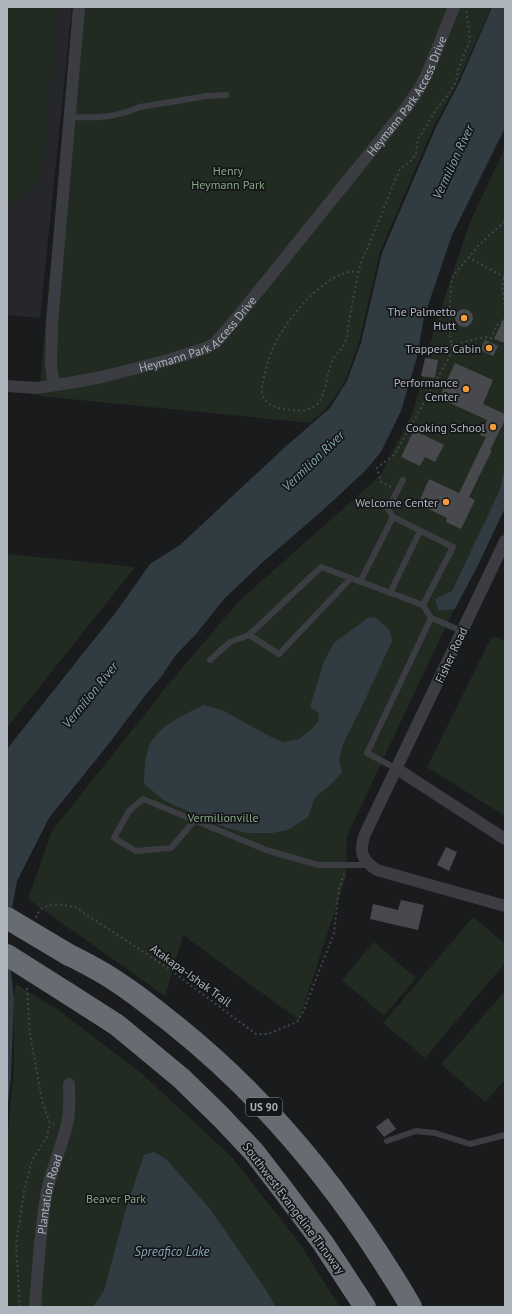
<svg xmlns="http://www.w3.org/2000/svg" width="512" height="1314" font-family="'PT Sans',sans-serif">
<style>
.built{fill:#26272a}
.green{fill:#222b22}
.water{fill:#303c41}
.building{fill:#47494d}
.lines{fill:none;stroke-linecap:round;stroke-linejoin:round}
.path{stroke:#414449;stroke-width:2;stroke-dasharray:2 3;stroke-linecap:butt}
.lane{stroke:#3b3d42;stroke-width:6}
.street{stroke:#3b3d42;stroke-width:12}
.highway{stroke:#676c73;stroke-width:22}
.highway-bridge{stroke:#676c73;stroke-width:22}
.poi-dot{fill:#f49b3b;stroke:#151618;stroke-width:1.5}
.labels{text-anchor:middle;dominant-baseline:central;stroke-width:3.5;stroke-linejoin:round;paint-order:stroke}
.shield{fill:#151618;stroke:#7f858b;stroke-width:1}
.shield-label{font-size:11px;font-weight:bold;fill:#adb4bc}
.street-label{font-size:12px;fill:#adb4bc;stroke:#151618}
.park-label{font-size:12px;fill:#87a784;stroke:#151618}
.poi-label{font-size:12px;fill:#adb4bc;stroke:#151618;text-anchor:end}
.water-label{font-size:13px;font-style:italic;fill:#84a6b7;stroke:#151618}
</style>
<rect width="100%" height="100%" fill="#1a1b1d"/>
<path class="built" d="M7,7H72L40,318L7,315Z"/>
<path class="green" d="M7,7H58L41,177L25,195L7,206Z
M74,7H491L458,82L434,126L380,252L359,342L345,381L328,407L310,423L39,396Z
M505,148V495L480,533L454,609L347,836L346,877L299,1020L183,935L165,996L28,899L52,831L171,681L239,601L380,476L413,412L435,326L470,222Z
M7,554L135,567L7,728Z
M496,637L505,641V816L427,767L491,638Z
M473,917L505,944V963L425,1058L383,1023Z
M374,942L416,978L384,1016L342,980Z
M16,984L60,1011L141,1073L232,1157L300,1244L340,1307H7V1146L14,1066V998Z
M505,991V1080L485,1102L441,1064Z"/>
<path class="water" d="M492,7H505V128L452,235L424,317L417,357L401,411L381,452L365,471L322,511L264,561L225,598L196,634L175,656L161,677L147,693L107,746L49,818L17,881L7,936V749L116,612L150,564L180,545L284,448L330,408L347,381L361,343L382,253L436,127L460,81Z
M505,466V508L478,565L455,609L439,611L435,599L452,591L500,490Z
M369,617L376,618L390,630L392,641L364,702L343,744L339,759L342,773L328,787L315,797L308,817L288,830L272,833H247L227,828L165,801L144,784C144,773 145,754 150,744C160,725 185,714 204,705L222,710L269,736L283,742L299,739L310,731L318,722L319,713L310,707L324,661L334,643Z
M7,936L14,998L11,1077L7,1113Z
M154,1152L166,1159L210,1209L264,1287L276,1307H93L104,1291L126,1209L144,1155Z"/>
<path class="building" d="M455 318a9 9 0 1 1 18 0a9 9 0 1 1-18 0Z
M505,316V343L494,339Z
M485,340L498,346L493,356L480,350Z
M425,358L438,360L435,378L421,376Z
M455,363L493,380L483,404L505,414V420L490,450H492L469,497L475,500L461,529L446,522L447,518L418,504L429,479L459,493L486,437L480,435L487,420L439,398Z
M414,430L444,445L435,462L425,457L420,466L401,457Z
M446,847L457,852L449,871L437,865Z
M401,900L424,905L418,930L370,919L373,904L398,910Z
M388,1118L396,1129L384,1137L376,1127Z"/>
<g class="lines">
<path class="path" d="M468,257L504,277
M359,272C332,267 296,309 283,330C274,343 268,359 265,374C262,384 259,396 268,403C275,408 283,409 291,410C330,415 322,383 333,359C337,353 343,349 345,342C348,336 348,328 349,321C353,301 356,279 362,259L368,247L397,176L400,169L412,160L416,153L418,139L422,133L437,108L448,95L456,82L458,70L470,40L466,8
M505,273L502,287L505,306
M451,345L485,337L491,338L496,326L505,319
M391,487L381,482L377,468L395,454L452,352L449,322L451,284L453,276L479,245L505,221
M36,918C40,901 62,904 75,907L165,966L256,1034H268L297,1022L303,1012L334,933L339,888L344,874
M27,988L30,1034L39,1084L43,1104L50,1123L55,1124
M20,1307L16,1244L24,1192L32,1160L47,1137L50,1123"/>
<path class="lane" d="M70,117C98,118 114,118 140,107L207,96L226,95
M393,517L388,509L403,480
M351,578L279,654L249,635L321,567L423,605L431,618L462,631
M360,582L393,517L453,547L423,605
M390,593L420,531
M210,660L230,642L249,635
M397,769L367,753L431,618
M195,820L171,848L136,851L114,838L129,811L143,799L266,850L318,865H369
M387,1141L416,1131L435,1133L470,1144L505,1135"/>
<g class="street">
<path d="M54,385L51,366L52,324L79,7"/>
<path id="s1" d="M7,386L37,388L69,383L102,377L168,360L206,348L215,343L235,320L406,108L419,89L427,74L454,7"/>
<path d="M505,541L365,834C359,851 361,860 377,870L505,906"/>
<path d="M397,769L505,839"/>
<path id="s2" d="M35,1307C38,1268 40,1229 47,1191C52,1167 63,1144 68,1120C70,1108 69,1096 69,1084"/>
</g>
<path class="highway" d="M69,955C78,959 87,964 96,969C123,984 148,1004 172,1023C255,1089 324,1169 381,1258C391,1274 402,1290 411,1307
M67,993L117,1025L181,1078L221,1117L254,1152L281,1187L323,1243L365,1307"/>
<path class="highway-bridge" d="M7,918L69,955
M7,955L67,993"/>
</g>
<g class="poi-dot">
<circle cx="464" cy="318" r="4"/>
<circle cx="489" cy="348" r="4"/>
<circle cx="466" cy="389" r="4"/>
<circle cx="493" cy="427" r="4"/>
<circle cx="446" cy="502" r="4"/>
</g>
<g class="labels">
<rect class="shield" x="246" y="1098" width="36" height="18" rx="3"/>
<g class="shield-label">
<text x="264" y="1107">US 90</text>
</g>
<g class="street-label">
<text stroke="none"><textPath href="#s1" startOffset="528">Heymann Park Access Drive</textPath></text>
<text stroke="none"><textPath href="#s1" startOffset="204">Heymann Park Access Drive</textPath></text>
<text transform="translate(451 655) rotate(-65)">Fisher Road</text>
<text transform="translate(191 975) rotate(36)">Atakapa-Ishak Trail</text>
<text stroke="none"><textPath href="#s2" startOffset="114">Plantation Road</textPath></text>
<text transform="translate(294 1208) rotate(53)">Southwest Evangeline Thruway</text>
</g>
<g class="park-label">
<text x="228" y="170">Henry<tspan x="228" dy="14">Heymann Park</tspan></text>
<text x="223" y="817">Vermilionville</text>
<text x="116" y="1198">Beaver Park</text>
</g>
<g class="poi-label">
<text x="456" y="311">The Palmetto<tspan x="456" dy="14">Hutt</tspan></text>
<text x="481" y="348">Trappers Cabin</text>
<text x="458" y="382">Performance<tspan x="458" dy="14">Center</tspan></text>
<text x="485" y="427">Cooking School</text>
<text x="438" y="502">Welcome Center</text>
</g>
<g class="water-label">
<text transform="translate(453 162) rotate(-65)">Vermilion River</text>
<text transform="translate(313 461) rotate(-44)">Vermilion River</text>
<text transform="translate(90 695) rotate(-51)">Vermilion River</text>
<text x="172" y="1251">Spreafico Lake</text>
</g>
</g>
<rect width="512" height="1314" fill="none" stroke="#adb4bc" stroke-width="16"/>
</svg>
